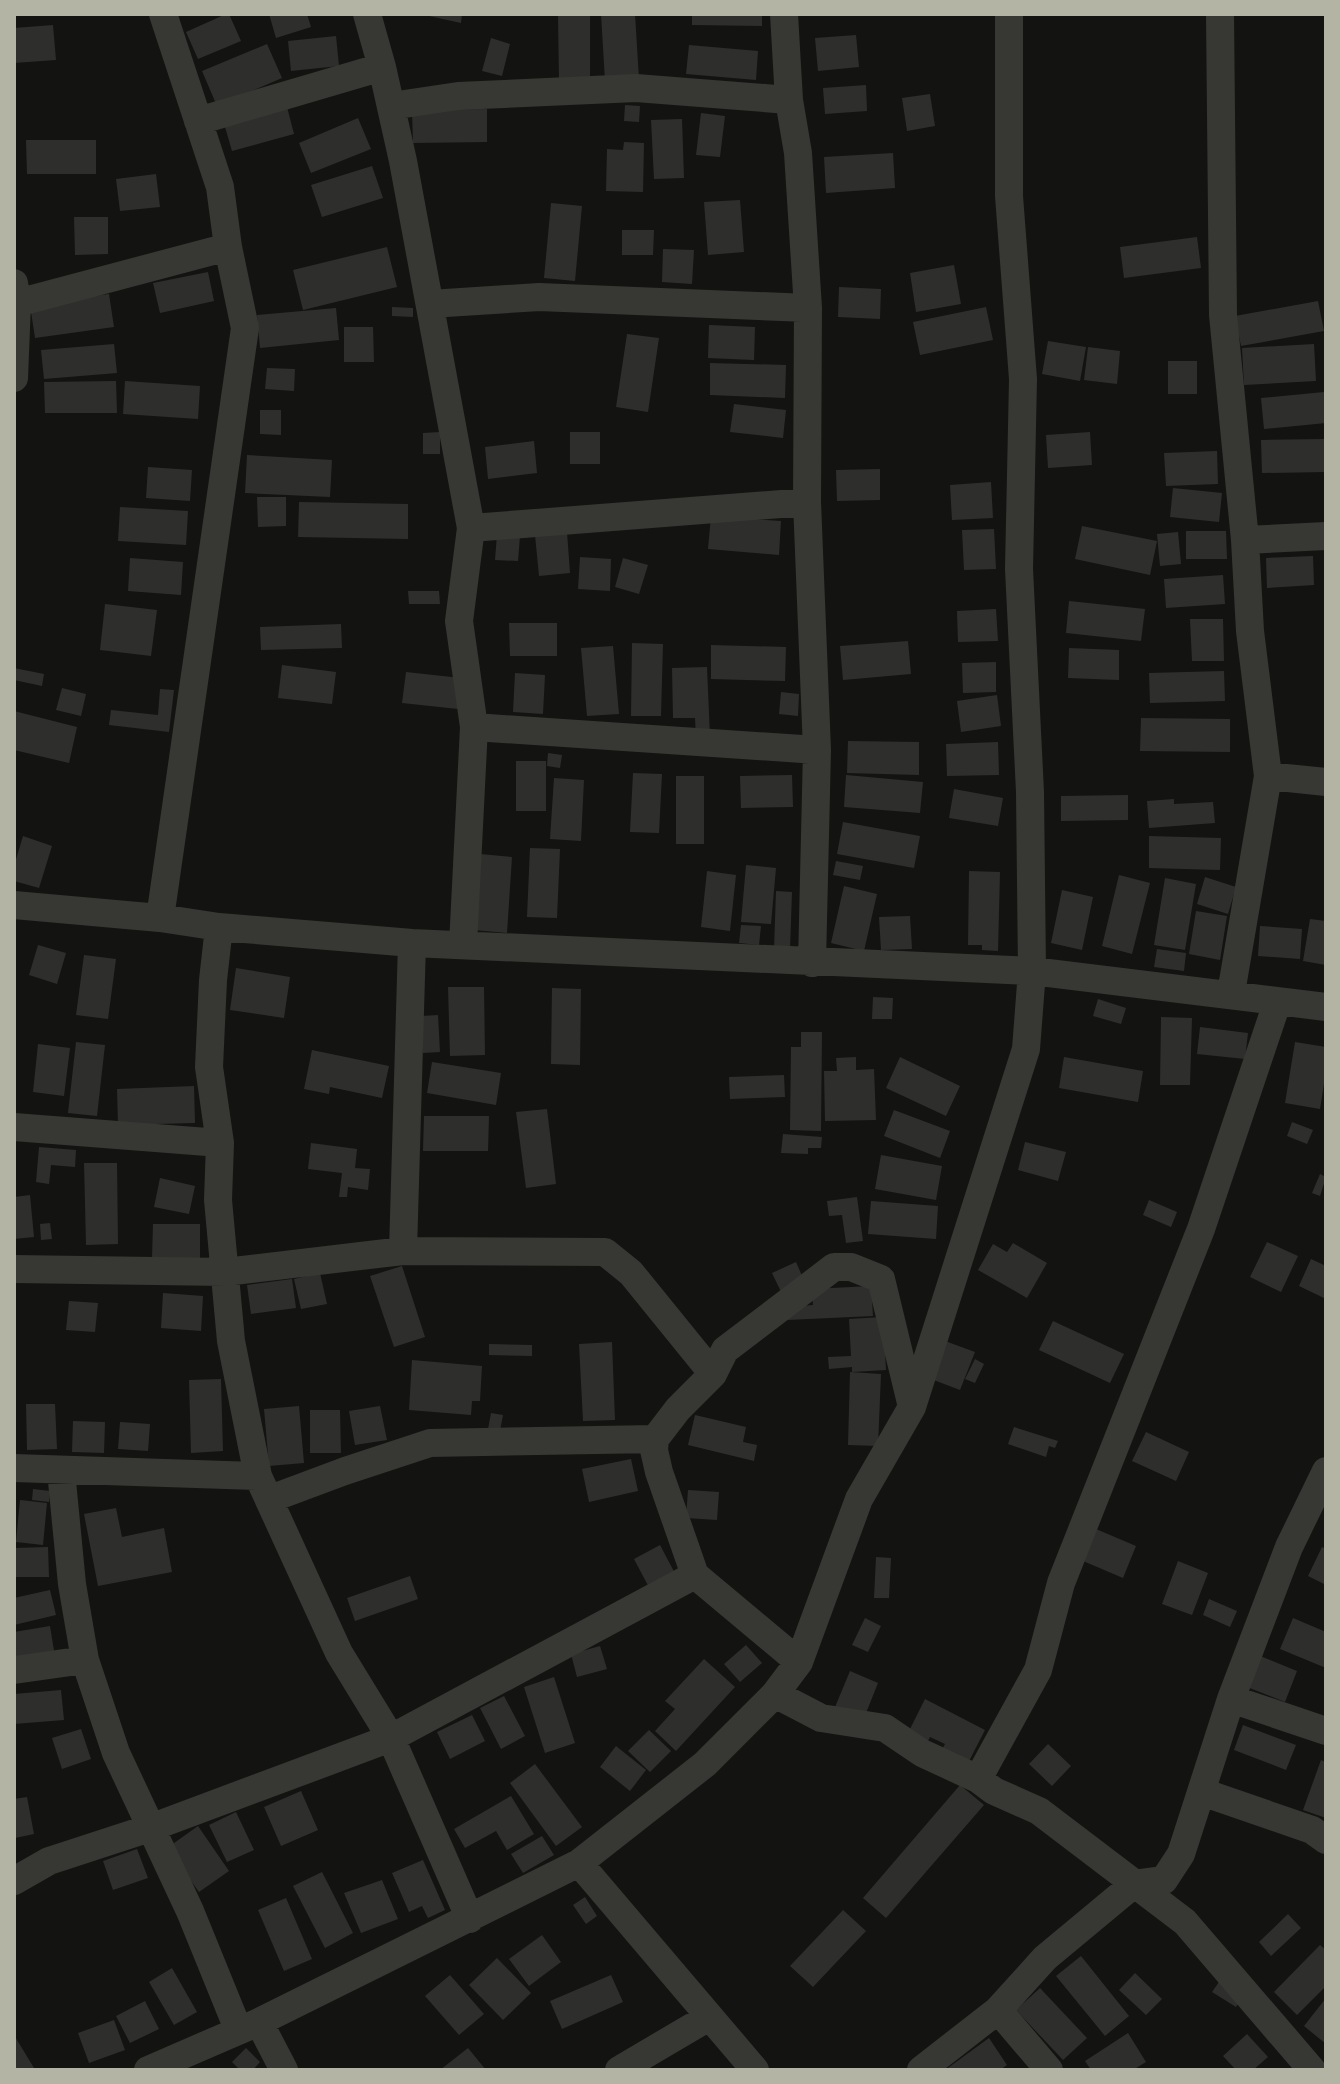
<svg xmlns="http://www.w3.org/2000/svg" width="1340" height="2084" font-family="'DejaVu Sans',sans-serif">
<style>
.building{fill:#2e2f2d}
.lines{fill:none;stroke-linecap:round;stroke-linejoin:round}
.minor{stroke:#373833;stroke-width:28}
</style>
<rect width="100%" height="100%" fill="#131312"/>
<path class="building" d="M226,14H229L241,41L198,59L186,32Z
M269,14H307L311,27L276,38Z
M420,14H462L461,23Z
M558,14H590V81H559Z
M601,14H635L639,79L605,81Z
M692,14H762V26L692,25Z
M53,25L56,60L14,63V28Z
M856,35L859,67L818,71L815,38Z
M336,36L339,66L291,71L288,41Z
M491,38L510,44L502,76L482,71Z
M267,44L282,78L217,106L202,71Z
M689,45L758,51L756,80L686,74Z
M866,85L867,111L825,114L823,88Z
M930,94L935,126L907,131L902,98Z
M286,103L294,134L232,151L223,120Z
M625,105L640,106L639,122L624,121Z
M487,109V142L413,143L412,110Z
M701,113L725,116L720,157L696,155Z
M358,118L371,149L311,173L299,143Z
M682,119L684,178L654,179L651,120Z
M26,140H96V174H27Z
M624,142L644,143L643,192L606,191L607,149L623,150Z
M893,153L895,188L826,193L824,157Z
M372,166L383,198L322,217L311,185Z
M156,174L160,207L120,211L116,179Z
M740,200L744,252L708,255L704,202Z
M551,203L582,206L575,281L544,278Z
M74,217H108V254L75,255Z
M622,230H654L653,255H622Z
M1197,237L1201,268L1124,278L1120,247Z
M387,247L397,287L303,310L293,270Z
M663,249L694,250L692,284L662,282Z
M954,265L961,304L916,312L910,273Z
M208,272L214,301L160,313L153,283Z
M839,287L881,289L880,319L838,317Z
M109,294L114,327L35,338L30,305Z
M1318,301L1324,331L1241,346L1235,316Z
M392,307L413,308V317L392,316Z
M986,307L993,340L920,355L913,322Z
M336,308L339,340L260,348L257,315Z
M709,325L755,327L754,360L708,358Z
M344,327H373L374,362H344Z
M627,334L659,338L648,412L616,407Z
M1048,341L1086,347L1080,381L1042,374Z
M114,344L117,373L44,379L41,350Z
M1314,344L1316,381L1244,385L1242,348Z
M1088,347L1120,351L1117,384L1084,380Z
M1168,361H1197V394H1168Z
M710,363L786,365L785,398L710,395Z
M267,368L295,369L294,391L265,389Z
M116,381L117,413H45L44,382Z
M125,381L200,386L198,419L123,414Z
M1324,392L1326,423L1264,429L1261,398Z
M734,404L786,410L783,438L730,432Z
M260,410H281V435L260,434Z
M440,432V454H423V433Z
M570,432H600V464H570Z
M1090,432L1092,465L1048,468L1046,435Z
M1326,439V472L1262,473L1261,440Z
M534,441L537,473L488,479L485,447Z
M1217,451L1218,484L1166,486L1164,453Z
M247,455L332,460L330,497L245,493Z
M148,467L192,470L190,501L146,498Z
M880,469V500L837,501L836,470Z
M991,482L993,518L952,520L950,485Z
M1173,488L1222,493L1219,522L1170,517Z
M257,497H286V526L258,527Z
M299,502L408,504V539L298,537Z
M120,507L188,511L186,545L118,541Z
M711,516L781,521L779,555L708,549Z
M1082,526L1157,541L1150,575L1075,559Z
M994,529L996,569L964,570L962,530Z
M1186,531H1226L1227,559H1186Z
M567,532L570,573L539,576L535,535Z
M1178,532L1181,564L1160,566L1157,534Z
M497,534L520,536L518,561L495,560Z
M1313,556L1314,585L1267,588L1266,558Z
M580,557L611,559L610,591L578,589Z
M130,558L183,562L181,595L128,591Z
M623,558L648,565L639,594L615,587Z
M1223,575L1225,604L1166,608L1164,579Z
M408,591H439L440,604H409Z
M1069,601L1145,609L1141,641L1066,633Z
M105,604L157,610L151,656L100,650Z
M996,609L998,641L958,642L957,611Z
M1190,619H1223L1224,661H1192Z
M509,623H557V656H510Z
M341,624L342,648L261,650L260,627Z
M908,641L911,674L843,680L840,646Z
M632,643L663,644L661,716H631Z
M711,645L786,647L785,681L711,679Z
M613,646L619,714L587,716L581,648Z
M1069,648L1119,650V680L1068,678Z
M996,662V692L963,693L962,663Z
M282,665L336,672L332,704L278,698Z
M707,667L710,737L696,738L695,718H673L672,668Z
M14,668L44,674L42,686L14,680Z
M1224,671L1225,701L1150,703L1149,673Z
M406,672L461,678L458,709L402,703Z
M515,673L545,675L543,714L513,712Z
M62,688L86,694L81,716L56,710Z
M160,689L174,690L169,732L109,725L111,710L158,715Z
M781,692L799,694L798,716L779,714Z
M997,695L1001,726L961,732L957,701Z
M14,711L77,727L69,763L14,750Z
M1141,718L1230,719V752L1140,751Z
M848,741L919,742V775L847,773Z
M998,742L999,775L947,776L946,744Z
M548,753L562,755L560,768L547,766Z
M516,761H546V811H516Z
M633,773L662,774L659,833L630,832Z
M792,775L793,807L741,808L740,776Z
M846,775L923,782L920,813L844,807Z
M676,776H704V844H676Z
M554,778L584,780L581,841L550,839Z
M954,789L1003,798L998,826L949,818Z
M1128,795V820L1061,821V796Z
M1174,799V804L1213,802L1215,823L1149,828L1147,801Z
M843,822L920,836L914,868L837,854Z
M23,836L52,846L39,888L14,881V866Z
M1149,836L1221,838L1220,870L1149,868Z
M530,848L560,849L557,918L527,917Z
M480,854L512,857L507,933L474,930Z
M836,861L863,866L860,880L833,875Z
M746,865L776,868L771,924L741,922Z
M707,871L736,875L730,931L701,927Z
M969,871L1000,872L998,951L982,950V945H968Z
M1119,875L1150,883L1132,954L1102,946Z
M1205,877L1236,887L1228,914L1197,904Z
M1165,878L1196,884L1185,950L1154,945Z
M844,886L877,894L864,951L831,943Z
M1062,890L1093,897L1082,950L1051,943Z
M776,891L792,892L790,950L774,949Z
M1196,911L1227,916L1220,960L1189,954Z
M910,916L912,949L881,950L879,917Z
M1310,919L1326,921V965L1303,961Z
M741,925L761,926L759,945L739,943Z
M1260,926L1302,929L1300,959L1258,956Z
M38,945L66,953L57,984L29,975Z
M1157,949L1186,953L1184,971L1154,967Z
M84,955L116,959L108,1019L76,1015Z
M236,968L290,977L284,1018L230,1010Z
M448,987H484L485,1055L450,1056Z
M552,988L581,989L580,1065L551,1064Z
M873,997L893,998L892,1019H872Z
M1098,999L1126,1008L1121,1024L1093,1016Z
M438,1015L440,1052L423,1053L421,1016Z
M1161,1017L1192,1018L1190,1085H1160Z
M1200,1027L1248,1033L1245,1059L1197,1054Z
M801,1032H822L821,1131L790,1130L791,1047H801Z
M76,1042L105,1045L97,1116L68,1113Z
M1295,1042L1326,1047V1071L1320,1109L1285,1103Z
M38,1044L70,1048L64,1096L33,1092Z
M312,1050L389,1066L382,1098L330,1087L329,1094L304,1089Z
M856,1057V1070L874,1069L876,1120L825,1121L824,1071H837L836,1058Z
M900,1057L960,1086L946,1116L886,1088Z
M1064,1057L1143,1071L1138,1102L1059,1088Z
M432,1062L501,1073L496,1105L427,1093Z
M784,1075L785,1097L730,1099L729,1077Z
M194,1086L195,1123L118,1125L117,1089Z
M547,1109L556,1184L526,1188L516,1112Z
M894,1110L950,1131L940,1158L884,1136Z
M424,1116H489L488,1151H423Z
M1292,1122L1313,1130L1307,1144L1287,1136Z
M783,1134L822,1137L821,1148H808V1154L781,1153Z
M1025,1142L1066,1152L1058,1181L1018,1170Z
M311,1143L357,1149L355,1168L370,1169L368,1190L348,1187L347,1197H339L342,1173L308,1169Z
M39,1147L76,1150L75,1167L51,1165L49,1184L36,1182Z
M881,1155L942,1166L936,1200L875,1189Z
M84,1163H117L118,1244L86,1245Z
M1320,1174L1326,1177L1320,1196L1312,1193Z
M160,1178L195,1186L189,1214L154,1207Z
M30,1195L34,1237L14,1239V1197Z
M857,1197L863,1241L846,1243L842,1215L829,1216L827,1201Z
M1149,1200L1177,1212L1171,1227L1143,1215Z
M871,1201L938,1206L936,1239L868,1234Z
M50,1223L52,1239L41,1240L40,1224Z
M153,1224H200V1258H152Z
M1267,1242L1298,1256L1281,1292L1250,1277Z
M1013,1243L1047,1263L1027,1298L978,1270L993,1244L1007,1252Z
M1311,1259L1326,1266V1299L1299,1286Z
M796,1262L806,1285L783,1296L772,1273Z
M402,1266L425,1337L394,1347L370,1276Z
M320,1273L327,1304L301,1309L294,1279Z
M292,1279L296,1308L251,1314L247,1285Z
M871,1286L873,1316L787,1320L786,1307L813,1305L812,1289Z
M163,1293L203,1296L201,1331L161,1328Z
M69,1301L98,1303L95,1332L66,1330Z
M883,1317L886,1370L852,1372V1367L829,1369L828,1357L851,1356L849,1319Z
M1053,1321L1124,1354L1110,1383L1039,1350Z
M945,1341L975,1352L960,1390L931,1379Z
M612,1342L615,1420L583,1421L579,1344Z
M489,1344L532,1345V1356L489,1355Z
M975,1359L984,1364L975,1383L965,1379Z
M412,1360L482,1366L480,1401H472L471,1415L409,1410Z
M850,1372L881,1374L878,1446L848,1445Z
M221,1379L223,1451L191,1453L189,1380Z
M26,1404H55L57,1449L27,1450Z
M299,1406L304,1463L269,1466L264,1409Z
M380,1406L387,1440L355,1445L349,1411Z
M310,1410H340L341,1453H310Z
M491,1413L503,1415L500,1431L488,1429Z
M695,1415L746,1427L743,1442L757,1445L754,1461L688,1445Z
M73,1421L105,1422L104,1453L72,1452Z
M120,1422L150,1424L148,1451L118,1449Z
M1014,1427L1058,1441L1055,1448L1049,1446L1046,1457L1008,1444Z
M1146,1432L1189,1452L1176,1481L1132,1461Z
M631,1459L638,1491L589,1502L582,1469Z
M33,1489L50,1491L49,1502L32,1500Z
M688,1490L719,1492L717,1520L686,1518Z
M20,1500L47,1503L43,1545L16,1542Z
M116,1508L122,1537L164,1528L172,1572L98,1586L84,1514Z
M1096,1529L1136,1546L1123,1578L1083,1561Z
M660,1545L679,1581L653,1595L634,1559Z
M48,1547L49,1577H14V1548Z
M1322,1547L1326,1549V1585L1308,1576Z
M876,1557L891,1558L889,1598H874Z
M1178,1561L1208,1573L1192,1615L1162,1604Z
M410,1576L418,1599L355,1621L347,1598Z
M50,1590L56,1615L14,1625V1598Z
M1209,1599L1237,1611L1230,1627L1203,1615Z
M865,1618L881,1626L868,1652L852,1645Z
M1293,1618L1326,1632V1668L1280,1649Z
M50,1626L55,1657L14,1664V1632Z
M746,1645L762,1663L740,1682L724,1664Z
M600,1646L607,1669L577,1677L571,1654Z
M1260,1656L1297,1671L1285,1702L1247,1687Z
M704,1659L735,1687L676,1751L655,1731L675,1709L665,1701Z
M850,1671L878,1683L864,1718L835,1707Z
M554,1677L575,1743L545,1753L524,1687Z
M61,1690L64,1720L14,1724V1694Z
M504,1696L525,1736L501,1749L480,1708Z
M925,1699L985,1730L965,1769L939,1755L945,1744L930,1737L926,1745L907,1735Z
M472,1715L485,1741L450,1759L437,1732Z
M1243,1725L1296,1745L1286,1770L1234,1750Z
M81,1729L91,1759L62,1769L52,1738Z
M649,1730L671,1751L650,1772L628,1751Z
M1048,1744L1071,1766L1052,1786L1029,1764Z
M616,1746L646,1770L630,1791L600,1767Z
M1321,1760L1326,1762V1818L1303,1810Z
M535,1764L582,1827L556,1846L510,1783Z
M960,1785L984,1805L886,1918L863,1898Z
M301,1791L318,1830L281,1846L264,1807Z
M511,1796L534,1834L507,1850L496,1831L465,1848L454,1829Z
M27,1797L34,1834L15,1838L14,1799Z
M236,1812L254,1850L227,1862L209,1825Z
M198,1826L229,1871L199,1892L167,1848Z
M542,1836L554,1855L523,1873L511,1854Z
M137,1849L148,1878L113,1890L103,1861Z
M423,1860L445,1910L428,1918L422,1906L409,1912L392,1873Z
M322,1872L353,1933L325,1948L293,1886Z
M382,1880L398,1919L361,1933L344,1893Z
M585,1897L597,1916L586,1924L573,1905Z
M286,1898L312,1959L284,1971L258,1910Z
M843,1910L866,1931L813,1987L790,1966Z
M1288,1914L1301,1928L1271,1956L1259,1942Z
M542,1935L561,1962L529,1986L509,1959Z
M1320,1945L1326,1950V1986L1297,2015L1274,1992Z
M1081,1956L1129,2016L1105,2036L1056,1976Z
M497,1958L531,1993L503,2020L469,1985Z
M172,1968L197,2012L174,2025L149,1982Z
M1135,1973L1162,1999L1146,2015L1119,1990Z
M450,1975L484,2014L459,2035L425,1996Z
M611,1975L623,2002L562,2029L550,2001Z
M1221,1979L1244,1995L1236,2007L1212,1992Z
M1040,1988L1087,2038L1063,2060L1016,2010Z
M1326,1998V2044L1304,2026Z
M145,2001L159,2029L130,2043L116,2016Z
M114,2020L125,2050L89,2063L78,2033Z
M1128,2033L1146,2062L1133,2070H1091L1085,2061Z
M1247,2034L1268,2057L1253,2070H1236L1223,2056Z
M14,2035L34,2068L31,2070H14Z
M989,2038L1007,2065L1000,2070H945Z
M246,2048L260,2062L253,2070H240L232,2062Z
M468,2048L486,2070H440Z"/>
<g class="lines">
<path class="minor" d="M367,14L382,67L403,161L471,528L459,621L474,727L463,945
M784,14L789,100L798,153L808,308L807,502L817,750L812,963
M1220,14L1223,315L1245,540L1250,631L1268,776L1231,993
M391,106L458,96L636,88L789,100
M198,121L382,67
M14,283L17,303L14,378
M17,303L228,247
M430,304L539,297L808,308
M471,528L807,502
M1245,540L1326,536
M474,727L817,750
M1268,776L1326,782
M14,905L160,918L219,927L412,943L1032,971L1326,1007
M160,918L245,328L228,247L220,187L163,14
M219,927L213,980L209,1067L220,1143L218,1200L231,1341L258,1476L339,1653L391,1738L470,1919
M14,1127L220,1143
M403,1251L412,943
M14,1269L225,1272L403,1251L605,1252L631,1273L713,1374
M14,1468L258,1476
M61,1471L72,1584L85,1660L116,1753L190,1911L238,2029
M270,1499L345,1471L430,1443L655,1439
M799,1662L695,1575L659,1472L654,1450L655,1439L678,1409L713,1374L725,1350L834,1267H851L881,1279L912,1407
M14,1670L85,1660
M775,1694L821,1718L885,1728L922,1753L978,1779L994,1791L1039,1811L1185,1922L1312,2070
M1231,1699L1289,1547L1326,1471
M978,1779L1038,1670L1061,1583L1201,1229L1277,1003
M1202,1792L1312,1830L1326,1840
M579,1863L755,2070
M14,1881L49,1861L150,1828L391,1738L695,1575
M998,2010L1049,2070
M259,2022L284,2070
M148,2070L259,2022L579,1863L705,1764L775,1694L799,1662L859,1499L912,1407L1026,1049L1032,971L1030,792L1019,569L1023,379L1009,196V14
M619,2070L709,2017
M921,2070L998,2010L1045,1958L1134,1884L1164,1880L1181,1854L1231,1699L1326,1731"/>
</g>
<rect width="1340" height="2084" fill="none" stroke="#b3b4a3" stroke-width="32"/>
</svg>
